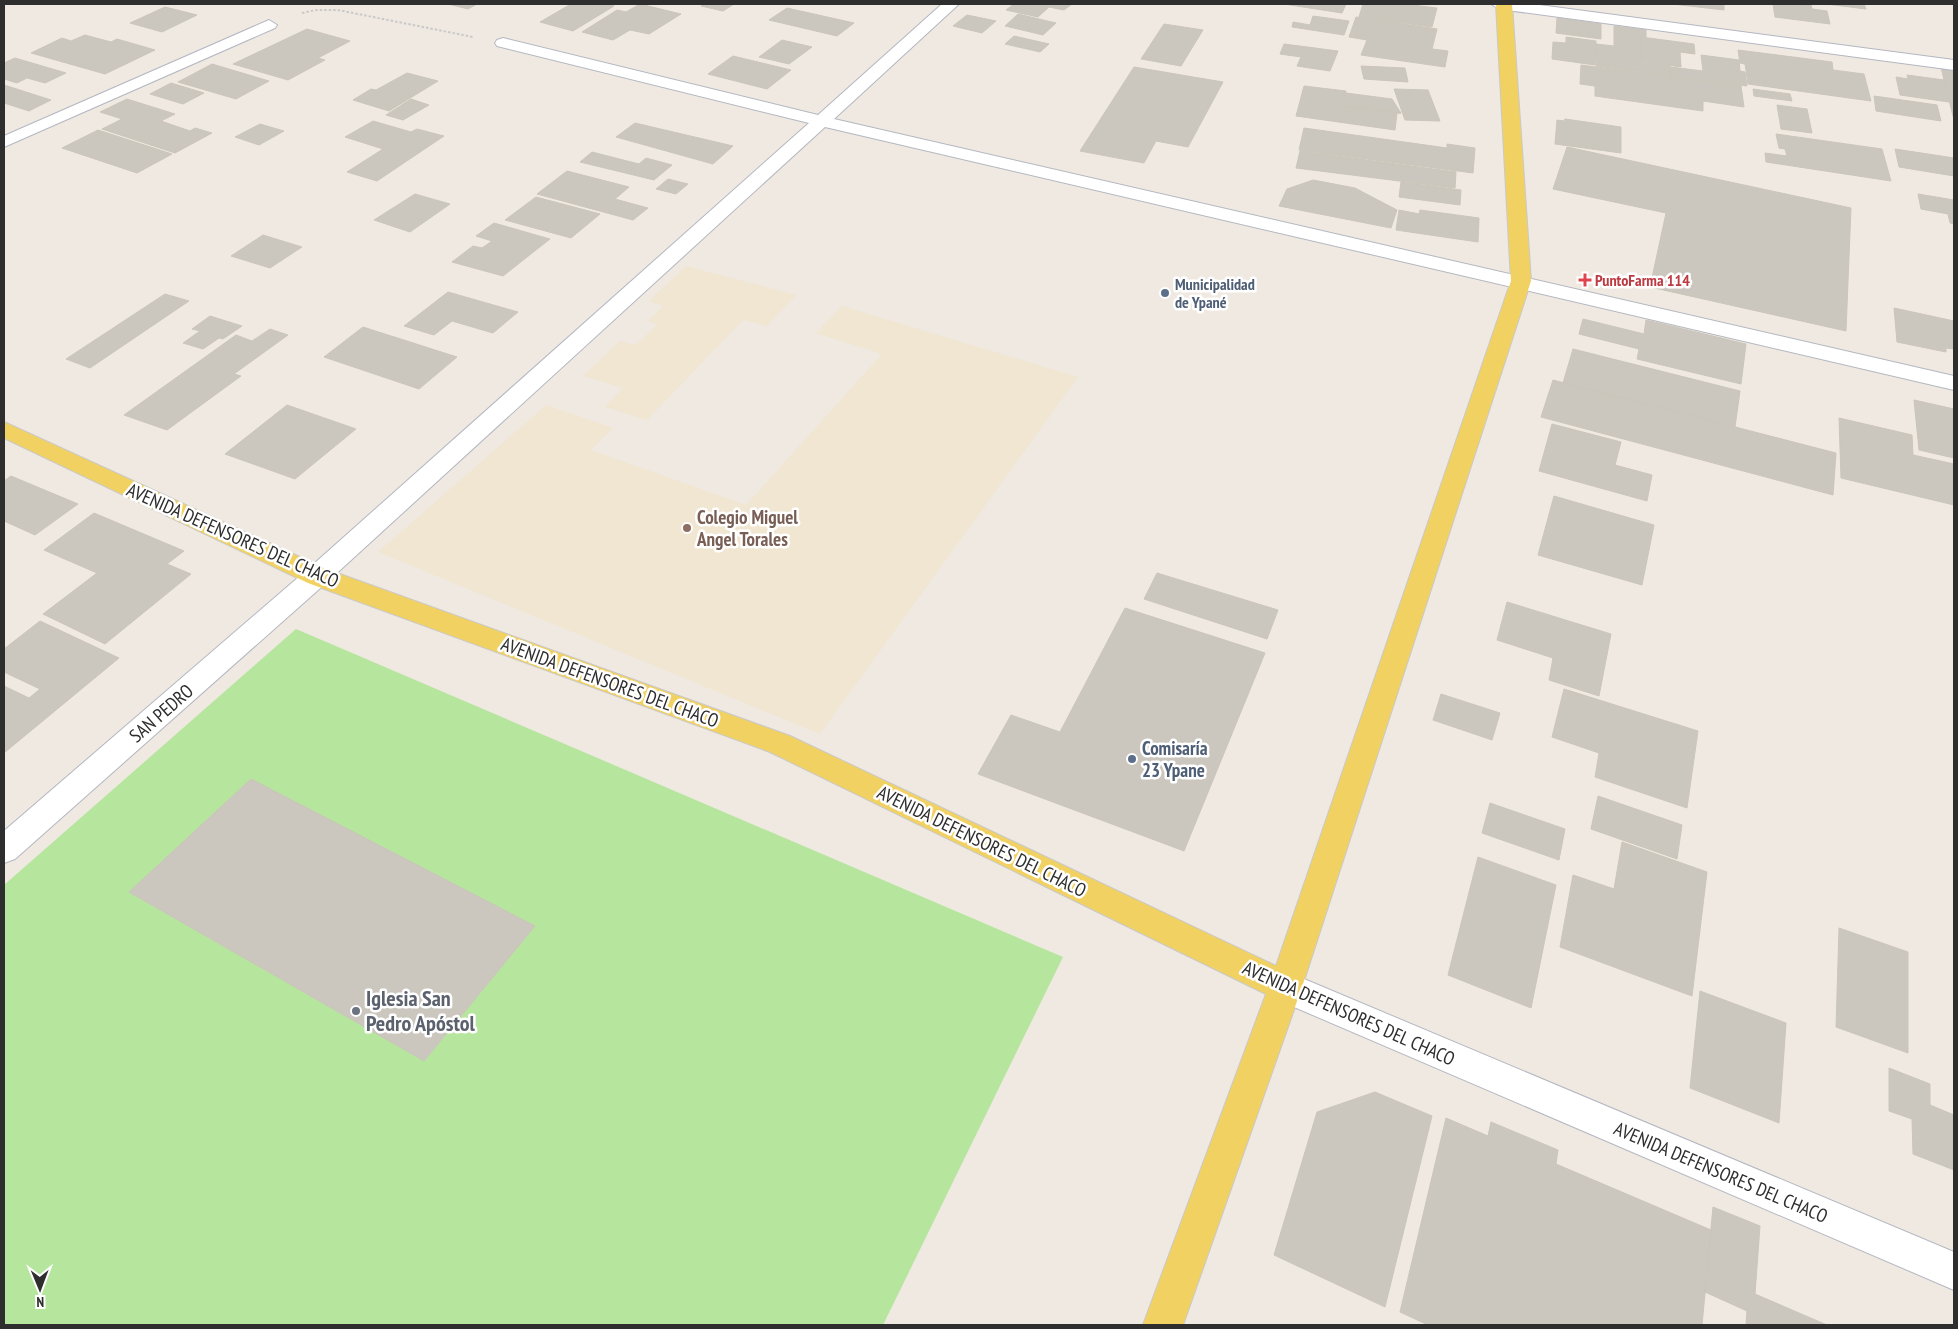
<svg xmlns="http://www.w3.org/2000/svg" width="1958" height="1329" font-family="'PT Sans Narrow',sans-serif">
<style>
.education{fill:#f0e6d1}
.green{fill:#b6e59e}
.building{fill:#cbc7bf;stroke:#cbc5ba}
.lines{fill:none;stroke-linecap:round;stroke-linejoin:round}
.minor-casing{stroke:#b4b7c1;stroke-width:2}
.major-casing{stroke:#c9c9c9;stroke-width:2}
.path{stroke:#c9c9c9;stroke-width:2;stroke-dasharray:2.5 2;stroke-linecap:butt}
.minor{fill:#fff;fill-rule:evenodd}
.major{fill:#f2d163;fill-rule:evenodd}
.health-dot{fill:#e0444e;stroke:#fff;stroke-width:2}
.service-dot{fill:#5c6f8a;stroke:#fff;stroke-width:2}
.education-dot{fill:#8d6e63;stroke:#fff;stroke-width:2}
.worship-dot{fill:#6b7280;stroke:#fff;stroke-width:2}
.labels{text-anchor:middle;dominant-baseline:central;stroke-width:5;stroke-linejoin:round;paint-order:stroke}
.far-health-label{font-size:16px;font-weight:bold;fill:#be3a42;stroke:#fff;text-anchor:start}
.far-service-label{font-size:16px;font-weight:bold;fill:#4e5e75;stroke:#fff;text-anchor:start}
.education-label{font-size:19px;font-weight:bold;fill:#785e54;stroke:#fff;text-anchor:start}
.street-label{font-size:19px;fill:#2e2e2e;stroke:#fff}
.service-label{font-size:19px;font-weight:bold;fill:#4e5e75;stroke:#fff;text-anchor:start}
.near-worship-label{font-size:22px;font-weight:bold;fill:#5b616d;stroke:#fff;text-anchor:start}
</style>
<rect width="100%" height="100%" fill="#efe9e1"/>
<path class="education" d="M686,266L796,295L767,326L743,320L647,420L605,407L623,388L583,376L620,341L636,345L658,324L648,321L663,306L649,301Z
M842,306L1078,377L820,734L378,552L546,405L613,428L591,450L746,505L882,354L816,333Z"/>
<path class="green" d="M296,629L1063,957L883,1325H4V885Z"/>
<path class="building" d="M448,4H477L468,9Z
M571,4H606L614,6L573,31L540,22Z
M640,4L681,14L649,34L630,30L613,40L582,32L617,10L626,12Z
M704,4H734L723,11L701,6Z
M1014,4H1072L1064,10L1049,7L1038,17L1006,10Z
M1284,4H1346L1342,13Z
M1363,4H1404L1437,8L1432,27L1359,17Z
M1672,4H1724V10Z
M1773,4L1811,5L1812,9L1827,11L1830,24L1775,17Z
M1826,4H1864L1866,9Z
M165,7L197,15L162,32L130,23Z
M787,8L854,23L837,36L769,20Z
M1018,14L1056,23L1043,35L1005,26Z
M967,15L996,21L982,33L953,26Z
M1313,16L1349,21L1344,35L1292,27L1293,22L1310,25Z
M1356,17L1437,29L1432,49L1448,51L1445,67L1361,55L1367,40L1349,37Z
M1557,18L1601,24V39L1556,33Z
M1164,24L1203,30L1181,66L1141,59Z
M1614,26L1646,30V38L1641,37V62L1670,66L1671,76L1596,66V44L1614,46Z
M307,29L350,41L318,58L325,60L288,80L233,64Z
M85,35L111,42L117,39L155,50L105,74L31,53L62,38L71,41Z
M1014,36L1049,44L1040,52L1005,44Z
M1566,37L1596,41L1595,65L1552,59L1553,42L1566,43Z
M1641,37L1694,44L1695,54L1680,52L1681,67L1641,61Z
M782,40L812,47L789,64L759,57Z
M1284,44L1338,51L1330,71L1297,66L1301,57L1280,54Z
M1738,50L1832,62L1833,70L1864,74L1871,101L1748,84L1745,64L1740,63Z
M1701,55L1739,60L1740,71L1745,72L1747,86L1670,76V67L1703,71Z
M733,56L791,70L767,89L708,74Z
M15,58L66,73L45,83L27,78L17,83L4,79V63Z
M212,64L269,81L236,99L178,82Z
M1581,65L1741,86L1744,107L1703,101V111L1595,96V86L1580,84Z
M1361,66L1405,68L1408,82L1364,79Z
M1134,67L1223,82L1188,147L1156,141L1144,163L1080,151Z
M1941,67L1954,69V120L1944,80Z
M407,73L438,81L389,111L353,100L371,89L376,90Z
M1907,75L1944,80L1949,102L1900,95L1896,77L1908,79Z
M171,83L204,93L183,104L150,94Z
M4,85L51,100L29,111L4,103Z
M1304,86L1346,91L1343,106L1401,113H1397L1395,130L1296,116Z
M1394,89L1428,90L1440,121L1405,120Z
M1753,89L1790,94L1792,101L1754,96Z
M1346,93L1392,99L1401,113L1344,106Z
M1874,96L1937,105L1941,121L1876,111Z
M127,99L175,114L161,121L190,131L195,128L212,133L175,153L102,129L122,119L100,112Z
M411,99L429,105L403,120L386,115Z
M1777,105L1807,109L1812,133L1781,129Z
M1565,119L1621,127V153L1555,144L1557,120L1564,121Z
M373,121L411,132L417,129L444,136L377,181L347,172L383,149L345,137Z
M635,123L733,146L713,164L616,137Z
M260,124L284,131L259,145L235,137Z
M1304,128L1447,148V144L1475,148L1473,173L1299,150Z
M98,130L172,154L137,173L62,148Z
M1776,134L1882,149L1891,181L1766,162L1765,153L1787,156L1785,149L1779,148Z
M1567,147L1851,208L1846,331L1650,287L1666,213L1553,189Z
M1895,149L1954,158V176L1899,167Z
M1300,151L1456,172L1455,188L1296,168Z
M592,152L639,164L646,158L672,165L654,180L580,162Z
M567,171L629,187L615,199L648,208L633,220L537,194Z
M668,179L688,184L676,194L656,189Z
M1313,180L1355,188L1397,210L1391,228L1279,206L1287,189Z
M1401,182L1461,190L1460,205L1399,197Z
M415,194L450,204L410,232L374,220Z
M1918,194L1954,200V224L1950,223L1948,214L1921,209Z
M536,197L600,214L571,238L505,220Z
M1399,210L1419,214L1420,210L1479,218L1478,242L1396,230Z
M494,223L550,239L503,276L452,262L473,246L482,248L492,241L476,236Z
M263,235L302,247L270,268L231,256Z
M448,292L518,312L493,333L452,321L434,335L404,326Z
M165,294L189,301L90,368L66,359Z
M1894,308L1954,321V349L1946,348V352L1897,342Z
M210,316L242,326L223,339L219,338L203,349L183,343L200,331L192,329Z
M1583,319L1644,334L1646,320L1746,344L1741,384L1637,359L1639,349L1579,334Z
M363,327L457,357L419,389L324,357Z
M270,329L288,335L234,374L241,376L167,430L124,415L236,335L252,341Z
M1573,349L1740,391L1735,427L1563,383Z
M1553,380L1836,453L1833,495L1541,417Z
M1914,400L1954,409V458L1919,450Z
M287,405L356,429L295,479L225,454Z
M1839,418L1912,435L1913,455L1954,464V505L1841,478Z
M1552,424L1621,442L1615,465L1652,475L1647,501L1539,471Z
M11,476L78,504L35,535L4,521V481Z
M1554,496L1654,525L1642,585L1538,555Z
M94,513L184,551L167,564L191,574L105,644L43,614L97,573L44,550Z
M1157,573L1278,610L1267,639L1144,599Z
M1507,602L1611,634L1599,696L1549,680L1553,658L1497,640Z
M1125,608L1265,653L1184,851L978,774L1011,715L1060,732Z
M40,621L119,658L4,753V686L29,698L40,689L4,672V649Z
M1564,689L1698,731L1687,808L1595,777L1599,753L1552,737Z
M1441,694L1500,713L1492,740L1433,720Z
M251,779L535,926L424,1061L129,892Z
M1598,796L1682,825L1677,859L1591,829Z
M1490,803L1565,829L1559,860L1482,833Z
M1622,842L1707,872L1692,996L1560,947L1573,875L1614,889Z
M1478,857L1556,885L1531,1008L1448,975Z
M1839,928L1908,952V1053L1836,1027Z
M1700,991L1786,1023L1779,1123L1690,1088Z
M1889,1068L1930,1084V1105L1954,1115V1170L1913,1154L1912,1119L1889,1111Z
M1375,1092L1432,1116L1385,1307L1274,1255L1317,1112Z
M1446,1118L1488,1136L1491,1122L1558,1150L1556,1164L1711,1230L1702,1325H1428L1400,1312Z
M1713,1207L1760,1226L1755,1294L1827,1325H1746L1747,1311L1705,1292Z"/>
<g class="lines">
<defs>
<path id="minor" d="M942,4H959L834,119L1954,376V390L825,127L326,583L15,859L4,863V831L308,569L809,123L497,46L495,43L497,40L503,38L818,115Z
M1491,4H1532L1954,60V70L1499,9Z
M269,20L277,25L275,28L4,147V136Z
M1285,971L1954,1252V1290L1273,998L1268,987L1273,976Z"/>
<path id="major" d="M1496,4H1512L1531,281L1302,987L1183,1325H1143L1266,994L770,752L308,583L4,438V422L326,569L790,736L1276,966L1511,281Z"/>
</defs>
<use href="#minor" class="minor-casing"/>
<use href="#major" class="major-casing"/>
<path class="path" d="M302,13L316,10H338L473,37"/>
<use href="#minor" class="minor"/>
<use href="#major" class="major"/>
</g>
<path class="health-dot" d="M1582.5 272.5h5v5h5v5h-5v5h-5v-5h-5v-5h5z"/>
<g class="service-dot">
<circle cx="1165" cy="293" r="5"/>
<circle cx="1132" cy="759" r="5"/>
</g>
<circle class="education-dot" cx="687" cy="528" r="5"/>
<circle class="worship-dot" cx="356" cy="1011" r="5"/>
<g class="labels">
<g class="far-health-label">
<text x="1595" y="280">PuntoFarma 114</text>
</g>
<g class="far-service-label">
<text x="1175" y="284">Municipalidad<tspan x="1175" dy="18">de Ypané</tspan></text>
</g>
<g class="education-label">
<text x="697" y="517">Colegio Miguel<tspan x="697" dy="22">Angel Torales</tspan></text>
</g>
<g class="street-label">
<text transform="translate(233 535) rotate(24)">AVENIDA DEFENSORES DEL CHACO</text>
<text transform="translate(610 682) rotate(20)">AVENIDA DEFENSORES DEL CHACO</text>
<text transform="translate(161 713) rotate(-41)">SAN PEDRO</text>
<text transform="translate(982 841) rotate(26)">AVENIDA DEFENSORES DEL CHACO</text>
<text transform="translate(1349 1013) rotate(24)">AVENIDA DEFENSORES DEL CHACO</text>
<text transform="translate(1721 1172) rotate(23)">AVENIDA DEFENSORES DEL CHACO</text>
</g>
<g class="service-label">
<text x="1142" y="748">Comisaría<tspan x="1142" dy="22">23 Ypane</tspan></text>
</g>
<g class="near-worship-label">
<text x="366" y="998">Iglesia San<tspan x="366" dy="25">Pedro Apóstol</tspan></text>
</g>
</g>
<rect width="1958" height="1329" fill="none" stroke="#2e2e2e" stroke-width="10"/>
<g transform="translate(40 1289) rotate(179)" stroke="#ffffff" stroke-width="4" paint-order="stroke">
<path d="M0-4L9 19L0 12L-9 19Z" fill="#2e2e2e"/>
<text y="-8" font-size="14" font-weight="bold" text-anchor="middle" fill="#2e2e2e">N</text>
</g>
</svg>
